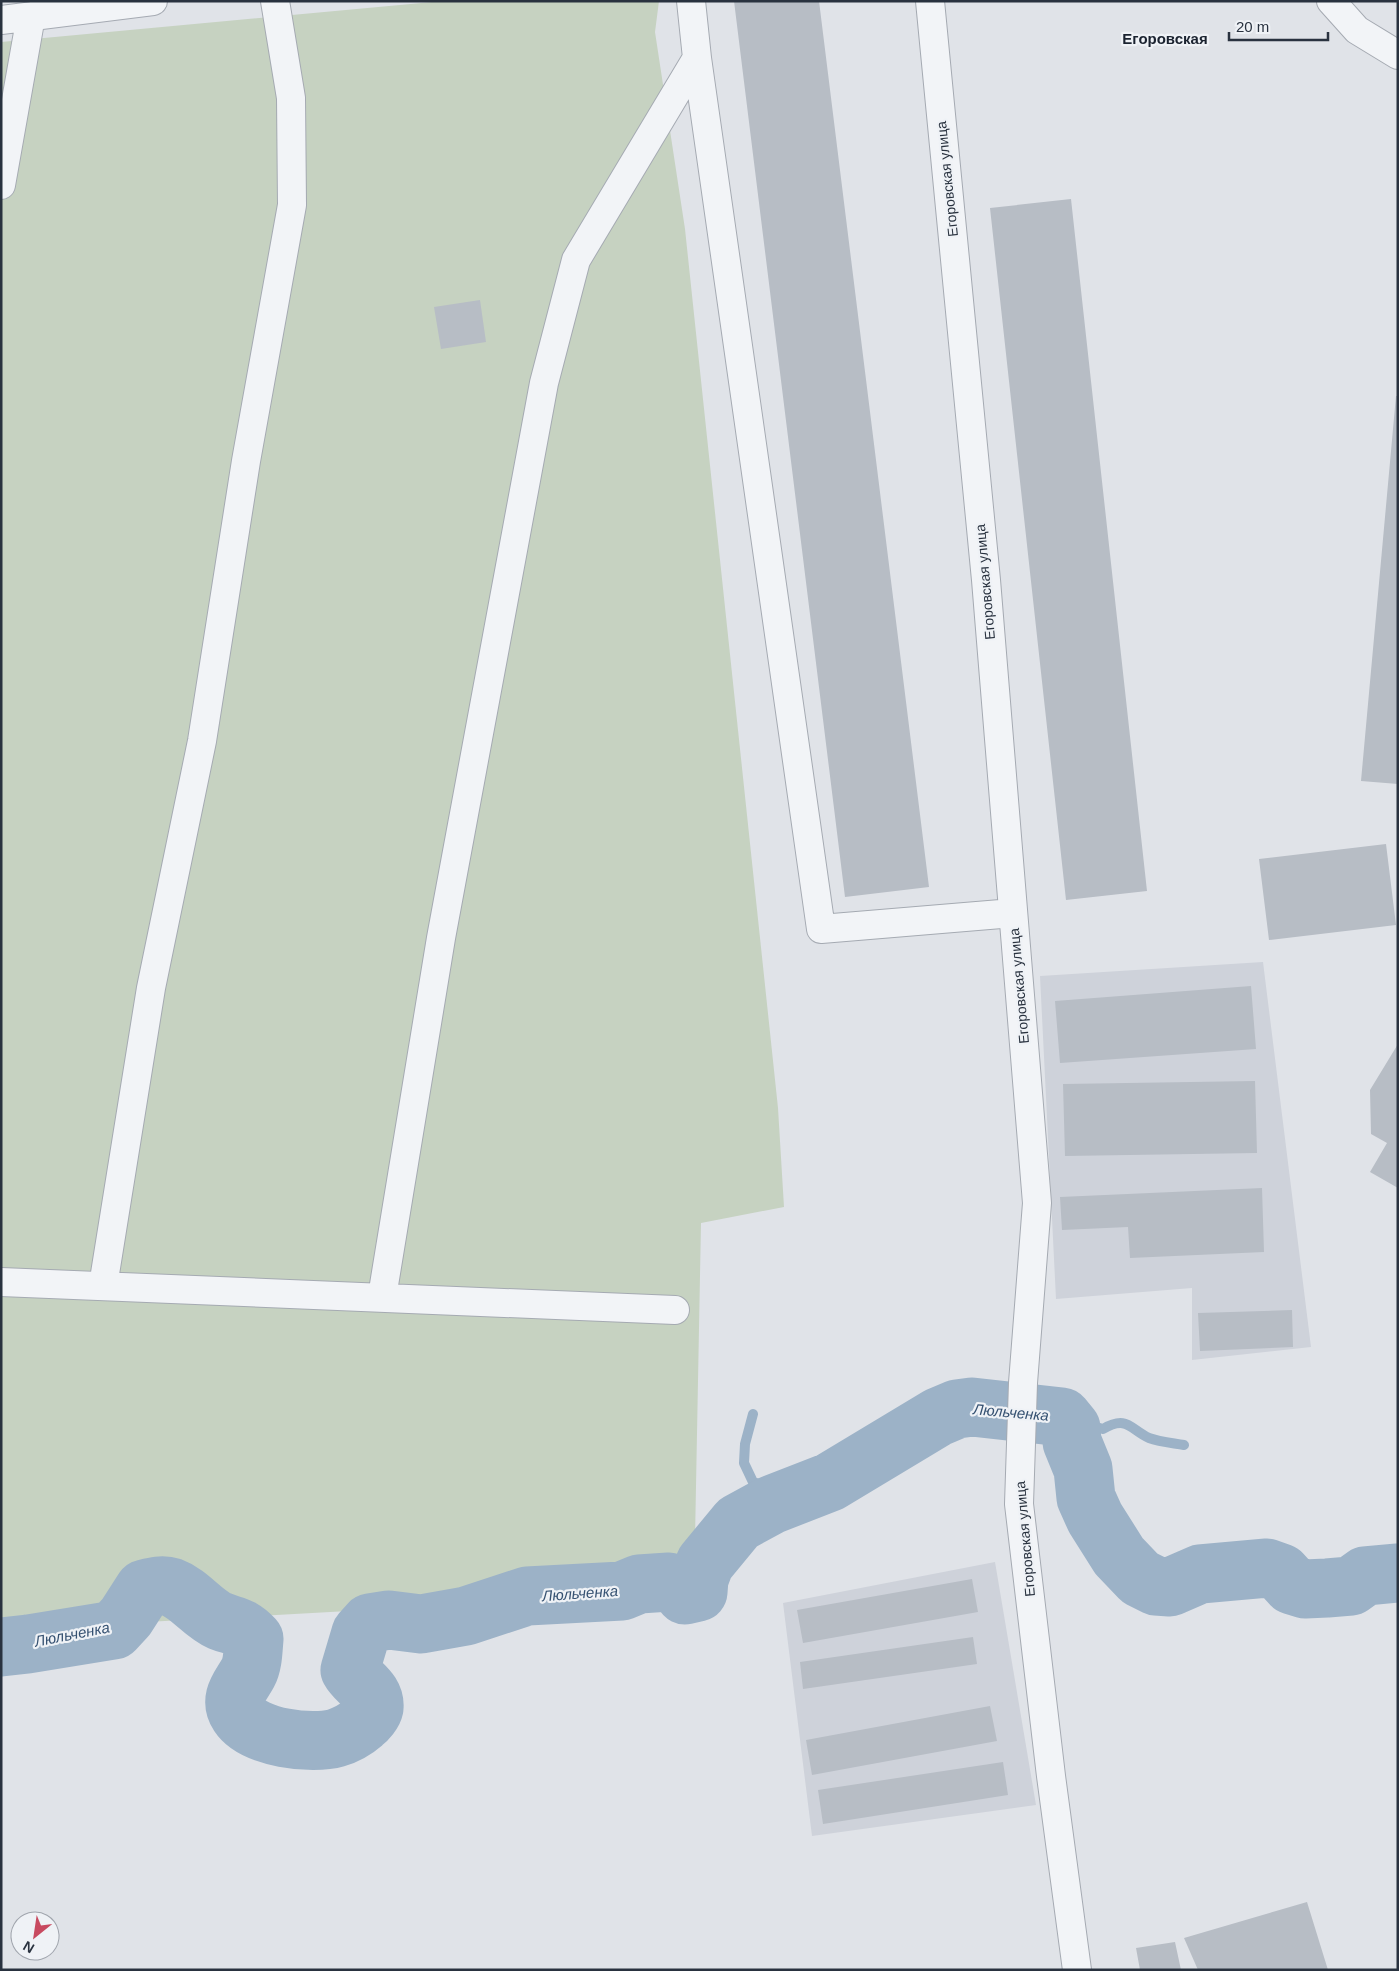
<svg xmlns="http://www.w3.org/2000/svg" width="1399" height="1971" font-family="Helvetica,sans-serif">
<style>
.built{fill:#ced2da}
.green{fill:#c6d2c1}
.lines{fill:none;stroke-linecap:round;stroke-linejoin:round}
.stream{stroke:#9cb2c7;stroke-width:10}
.river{stroke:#9cb2c7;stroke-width:59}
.building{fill:#b7bdc5}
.minor-casing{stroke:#a5aab2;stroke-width:30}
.minor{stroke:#f2f4f7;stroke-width:28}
.labels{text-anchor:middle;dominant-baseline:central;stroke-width:4.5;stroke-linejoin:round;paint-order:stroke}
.street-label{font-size:14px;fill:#29323f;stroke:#eff2f6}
.neighbourhood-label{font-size:15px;font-weight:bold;fill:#1b2330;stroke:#eff2f6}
.water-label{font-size:15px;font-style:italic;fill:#355171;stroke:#eff2f6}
</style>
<rect width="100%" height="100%" fill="#e0e3e8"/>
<path class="built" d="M1263,962L1311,1347L1192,1360V1288L1056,1299L1040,976Z
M995,1562L1036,1805L812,1836L783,1603Z"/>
<path class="green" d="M443,1H659L655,32L685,229L778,1108L784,1207L701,1223L694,1592L1,1630V42Z"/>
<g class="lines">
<path class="stream" d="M753,1414L745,1444L744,1463L753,1482L776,1490L805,1493
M1062,1417L1103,1429C1127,1415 1130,1429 1149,1438C1160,1442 1173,1443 1184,1445"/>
<path class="river" d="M1,1647L28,1644L114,1630L126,1617L144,1589C152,1587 162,1584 171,1587C190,1594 202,1613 220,1621C235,1627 241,1625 254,1639C253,1649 253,1664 248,1673C241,1686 228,1698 239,1715C254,1738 312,1745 336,1738C346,1735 355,1730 363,1723C367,1720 373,1713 374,1708C376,1690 357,1683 350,1670L361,1633L370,1623L389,1620L421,1624L466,1616L527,1596L622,1591L639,1584L669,1582L681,1586L685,1595L698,1592L699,1579L705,1563L738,1523L771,1505L830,1482L938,1417L957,1409L972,1407L1062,1417L1071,1428L1072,1442L1083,1469L1086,1498L1095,1518L1119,1556L1140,1578L1156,1586L1170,1587L1200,1574L1267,1568L1281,1573L1292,1585L1305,1589L1327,1588L1351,1586L1365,1576L1398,1573"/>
</g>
<path class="building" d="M734,1H819L929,887L845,897Z
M1071,199L1147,891L1066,900L990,208Z
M480,300L486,342L441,349L434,307Z
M1396,396H1398V784L1361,781Z
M1386,844L1396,925L1269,940L1259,859Z
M1251,986L1256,1049L1060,1063L1055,1001Z
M1398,1044V1188L1370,1172L1387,1143L1371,1134L1370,1090Z
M1255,1081L1257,1153L1065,1156L1063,1084Z
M1262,1188L1264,1252L1130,1258L1128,1227L1062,1230L1060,1197Z
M1292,1310L1293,1347L1200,1351L1198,1313Z
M972,1579L978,1612L803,1643L797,1610Z
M973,1637L977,1664L803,1689L800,1662Z
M990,1706L997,1741L812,1775L806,1740Z
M1003,1762L1008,1795L823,1824L818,1790Z
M1307,1902L1328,1970H1198L1184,1938Z
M1175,1942L1181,1970H1140L1136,1948Z"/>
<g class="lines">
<defs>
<path id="minor" d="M930,1L986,580L1037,1203L1023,1383L1019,1504L1051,1776L1077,1970
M1331,1L1357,30L1398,55
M1,20L153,1
M697,58L821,929L1013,913
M1,185L31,16
M1,1282L675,1310
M103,1286L151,988L202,741L246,461L292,205L291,98L275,1
M382,1297L441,938L544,383L576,260L697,58L691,1"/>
</defs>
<use href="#minor" class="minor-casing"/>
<use href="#minor" class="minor"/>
</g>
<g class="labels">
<g class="street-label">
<text transform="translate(947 179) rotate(-96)">Егоровская улица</text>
<text transform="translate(985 582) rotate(-95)">Егоровская улица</text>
<text transform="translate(1019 986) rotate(-95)">Егоровская улица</text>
<text transform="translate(1025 1539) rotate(-95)">Егоровская улица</text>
</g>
<g class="neighbourhood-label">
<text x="1165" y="38">Егоровская</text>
</g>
<g class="water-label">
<text transform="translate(1011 1412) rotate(5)">Люльченка</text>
<text transform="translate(580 1593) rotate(-4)">Люльченка</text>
<text transform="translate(72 1634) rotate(-11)">Люльченка</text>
</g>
</g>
<rect width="1399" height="1971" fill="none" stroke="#29323f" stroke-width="5"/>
<g transform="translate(35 1936) rotate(210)"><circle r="24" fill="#eff2f6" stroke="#a0a5ad"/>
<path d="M0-4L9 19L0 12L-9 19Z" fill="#c84a60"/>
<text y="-8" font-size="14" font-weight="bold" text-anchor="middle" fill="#29323f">N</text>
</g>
<path d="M1229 32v8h99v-8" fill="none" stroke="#29323f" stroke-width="2.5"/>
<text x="1236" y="32" font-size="15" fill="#29323f" stroke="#eff2f6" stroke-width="4" paint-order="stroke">20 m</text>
</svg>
